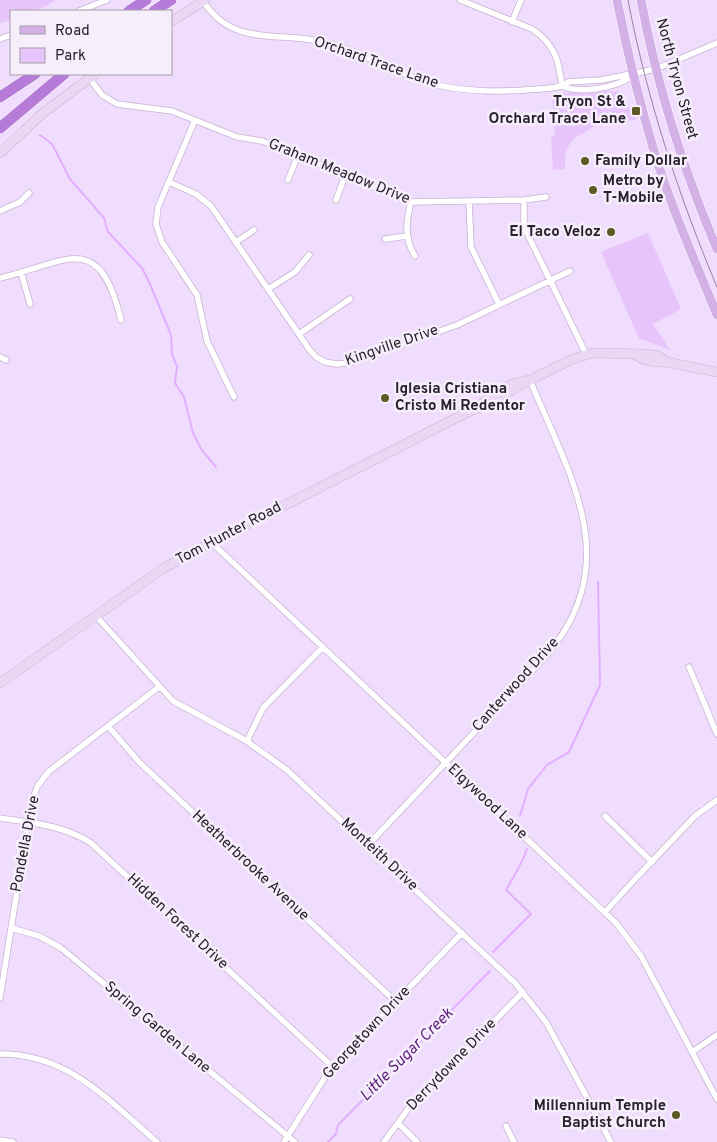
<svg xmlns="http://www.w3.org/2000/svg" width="717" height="1142" font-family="Overpass,sans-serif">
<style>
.green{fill:#e7c4fb}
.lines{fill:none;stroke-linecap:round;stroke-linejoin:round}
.stream{stroke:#e1affe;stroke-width:2}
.street-casing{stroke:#c6b3d1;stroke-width:7}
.secondary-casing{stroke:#c6b3d1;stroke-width:10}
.primary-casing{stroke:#fff;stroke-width:10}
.highway-casing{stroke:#fff;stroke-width:12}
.street{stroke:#fff;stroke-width:5.5}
.secondary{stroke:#e9d7f3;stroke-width:9}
.primary{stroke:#d3b0e6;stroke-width:9}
.highway{stroke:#b57bd6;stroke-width:11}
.tram{stroke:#94869d;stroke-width:1}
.poi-dot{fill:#5f5925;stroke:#f6effb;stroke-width:2}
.labels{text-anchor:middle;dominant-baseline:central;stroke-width:5;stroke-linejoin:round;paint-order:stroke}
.street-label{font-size:15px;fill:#28212c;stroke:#f6effb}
.poi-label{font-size:15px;font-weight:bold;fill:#28212c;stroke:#f6effb;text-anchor:end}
.water-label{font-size:16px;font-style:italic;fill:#61247f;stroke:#f6effb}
</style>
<rect width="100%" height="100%" fill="#f0dcfc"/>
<path class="green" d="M0,0H55C41,12 29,11 11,11V20L0,23Z
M618,91L637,119C627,122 619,121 610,122C601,122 595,126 588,130C569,140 564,148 565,169L553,170L551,136L555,135L552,93Z
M648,233L681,309L653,324L670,350L639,338L601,252Z"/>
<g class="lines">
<path class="stream" d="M40,135L52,144L70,179L104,218L108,232L142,268L150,284L171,335L172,354L177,367L175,383L184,397L193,433L201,449L216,467
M520,816L528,789L547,765L569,752L600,685L598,582
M493,952L531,914L506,890C514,876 522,864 527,849
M328,1142L336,1134L338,1125L490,971"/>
<defs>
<path id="street" d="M460,0L532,29C555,44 559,61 562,86
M203,1C234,49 280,30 327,43C360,51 390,70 422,81C464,94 508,92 551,88L562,86L568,82L601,80L656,69L717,43
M79,11L107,0
M512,22L521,0
M0,39L11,35
M89,78L102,95L117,104L172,111L237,137L262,141L411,202L524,200L546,197
M562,86C581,94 616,88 632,76
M195,120L158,207L156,224L162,242L197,295L207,341L234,397
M288,180L298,155
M169,182L196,194L211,206L309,349L316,357L325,362L336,364L350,363L457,325L570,271
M336,200L345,176
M524,200V224L527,233L586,354
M469,201L471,247L499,304
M411,202C406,221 404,239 415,256
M0,211L20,202L29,193
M385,239L407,236
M236,242L254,230
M21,272L30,304
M0,278C66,263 99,228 121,320
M268,289L295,272L309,255
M299,334L350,299
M0,357L6,360
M211,542L616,923L641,956L717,1099
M96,616L173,701L245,740L287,770L515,983L546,1022L611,1142
M689,667L717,734
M108,726L140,763L396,1002
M247,741L263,708L323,647
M605,816L652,862
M0,818C32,823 63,825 91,843L333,1067
M368,845L547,655C626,561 569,475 530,380
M638,876L695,816L717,800
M605,912L636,878
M11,928L39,936L61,948L295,1142
M0,998L30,809L37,787L48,772L159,687
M692,1052L717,1035
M0,1054C69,1054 108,1100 157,1142
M398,1123L417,1142
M506,1126L514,1142
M0,1140L13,1142
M284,1142L329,1071L462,933
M384,1142L408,1109L523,992"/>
<path id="secondary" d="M171,22L205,0
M0,153L43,113L95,74
M667,362L717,372
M530,380L573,359L592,353L645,354L659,356L667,362C656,363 645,361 635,355
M0,683L164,568L195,551L472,410L512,384L530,380L482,407L472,410"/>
<path id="primary" d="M617,0C627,51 639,101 654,151C671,207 695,261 717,315
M641,0C657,86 683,169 717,249"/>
<path id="highway" d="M129,11L146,0
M154,11L171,0
M0,97L35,74
M0,128L64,74"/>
</defs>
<use href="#street" class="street-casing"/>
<use href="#secondary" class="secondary-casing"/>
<use href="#primary" class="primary-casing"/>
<use href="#highway" class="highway-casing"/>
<use href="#street" class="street"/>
<use href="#secondary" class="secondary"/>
<use href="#primary" class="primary"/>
<use href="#highway" class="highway"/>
<path class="tram" d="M628,0C647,99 678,194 717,287"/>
</g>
<g class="poi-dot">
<rect x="631" y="106" width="10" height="10" rx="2.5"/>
<circle cx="585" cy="161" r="5"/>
<circle cx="593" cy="190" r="5"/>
<circle cx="611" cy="232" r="5"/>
<circle cx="385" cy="398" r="5"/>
<circle cx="676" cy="1115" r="5"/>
</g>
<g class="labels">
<g class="street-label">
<text transform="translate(376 63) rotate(19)">Orchard Trace Lane</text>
<text transform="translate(676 79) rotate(75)">North Tryon Street</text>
<text transform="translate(339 172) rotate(22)">Graham Meadow Drive</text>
<text transform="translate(392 346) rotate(-19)">Kingville Drive</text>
<text transform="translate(229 534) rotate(-28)">Tom Hunter Road</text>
<text transform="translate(516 685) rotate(-48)">Canterwood Drive</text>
<text transform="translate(487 802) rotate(43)">Elgywood Lane</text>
<text transform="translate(26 844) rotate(-79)">Pondella Drive</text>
<text transform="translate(379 855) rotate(43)">Monteith Drive</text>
<text transform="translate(250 866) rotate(43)">Heatherbrooke Avenue</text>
<text transform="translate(177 922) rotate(43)">Hidden Forest Drive</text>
<text transform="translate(157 1028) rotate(40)">Spring Garden Lane</text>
<text transform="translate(367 1033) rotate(-47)">Georgetown Drive</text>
<text transform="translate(452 1065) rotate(-46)">Derrydowne Drive</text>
</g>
<g class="poi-label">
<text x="626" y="102">Tryon St &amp;<tspan x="626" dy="17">Orchard Trace Lane</tspan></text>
<text x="595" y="161" text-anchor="start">Family Dollar</text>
<text x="603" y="181" text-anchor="start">Metro by<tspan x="603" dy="17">T-Mobile</tspan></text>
<text x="601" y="232">El Taco Veloz</text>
<text x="395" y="389" text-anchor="start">Iglesia Cristiana<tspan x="395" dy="17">Cristo Mi Redentor</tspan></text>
<text x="666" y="1106">Millennium Temple<tspan x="666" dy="17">Baptist Church</tspan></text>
</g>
<g class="water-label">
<text transform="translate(407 1055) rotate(-45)">Little Sugar Creek</text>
</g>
</g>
<rect x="10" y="10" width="162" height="65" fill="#f6effb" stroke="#a49da8"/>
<rect x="20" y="26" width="25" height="8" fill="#d3b0e6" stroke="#a49da8"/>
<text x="55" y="35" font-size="15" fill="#28212c">Road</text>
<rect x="20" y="48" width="25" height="15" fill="#e7c4fb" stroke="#a49da8"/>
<text x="55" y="60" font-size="15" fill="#28212c">Park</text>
</svg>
